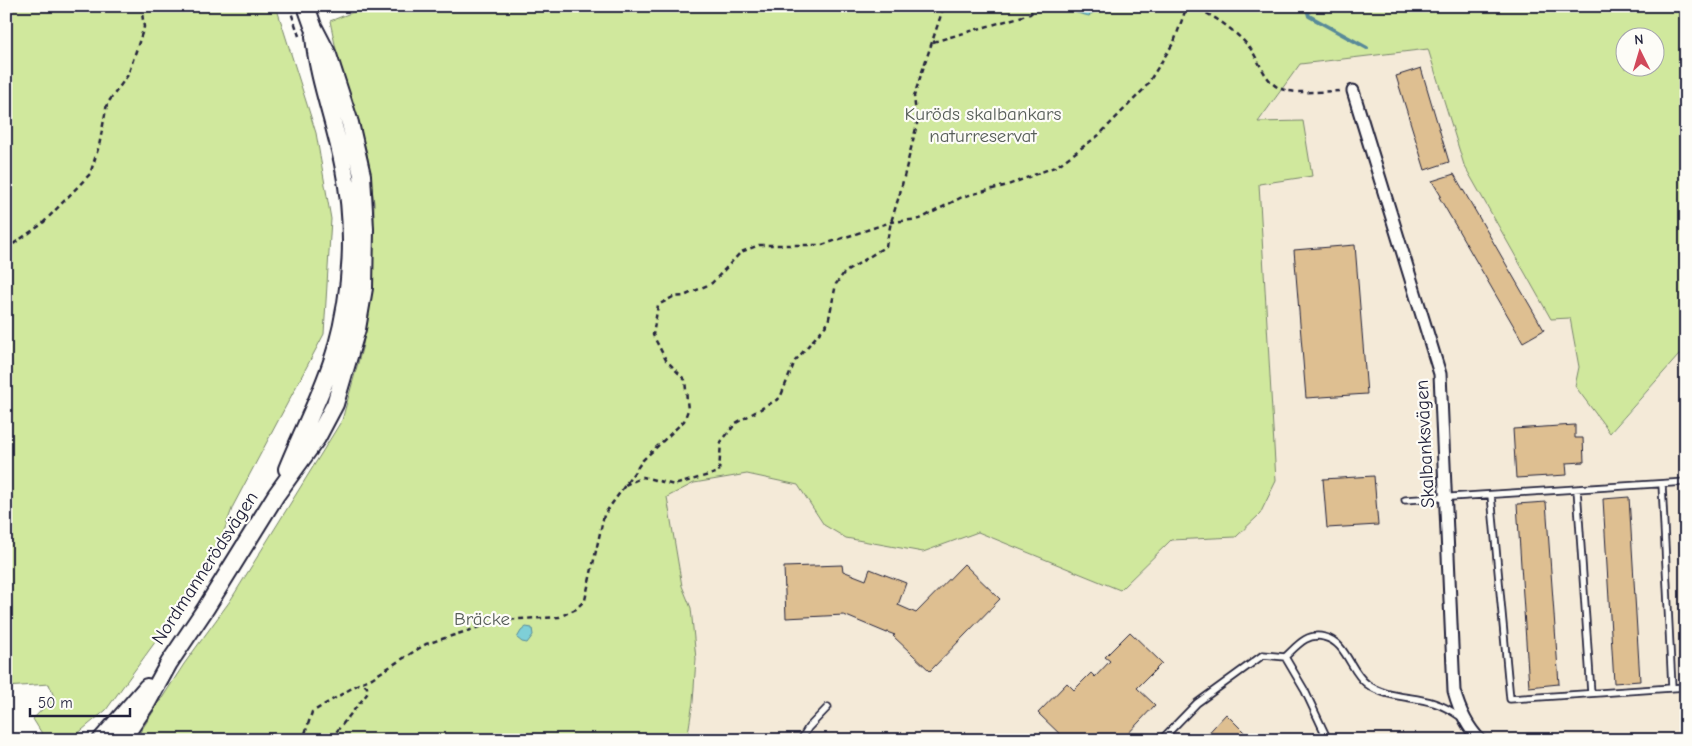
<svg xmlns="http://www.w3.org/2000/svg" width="1692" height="746" font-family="'Comic Neue',sans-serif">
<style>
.built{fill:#f4ead8}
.green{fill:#d0e89d;stroke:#79856c;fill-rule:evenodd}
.water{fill:#7ecfd7;stroke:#598a99}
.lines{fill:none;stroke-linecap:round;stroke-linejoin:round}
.stream{stroke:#598a99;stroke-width:4}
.building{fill:#debf91;stroke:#22223b}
.lane-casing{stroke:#22223b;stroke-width:9}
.street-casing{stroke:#22223b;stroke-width:15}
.secondary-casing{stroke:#22223b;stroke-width:20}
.path{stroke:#22223b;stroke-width:2.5;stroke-dasharray:5 4;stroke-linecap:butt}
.lane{stroke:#fdfcf7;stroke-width:5.5}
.street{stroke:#fdfcf7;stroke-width:11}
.secondary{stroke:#fdfcf7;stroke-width:16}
.labels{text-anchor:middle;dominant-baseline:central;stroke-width:4.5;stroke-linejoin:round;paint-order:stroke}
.park-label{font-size:19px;fill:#565d58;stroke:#fdfcf7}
.street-label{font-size:19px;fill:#22223b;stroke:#fdfcf7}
</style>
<rect width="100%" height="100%" fill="#fdfcf7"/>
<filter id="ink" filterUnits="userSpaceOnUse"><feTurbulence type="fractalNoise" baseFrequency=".02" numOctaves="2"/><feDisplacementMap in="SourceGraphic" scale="10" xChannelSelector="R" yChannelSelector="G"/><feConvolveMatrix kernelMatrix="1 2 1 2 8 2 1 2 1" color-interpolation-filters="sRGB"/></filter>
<g filter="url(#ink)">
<path class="built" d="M1428,49L1464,165L1570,318L1579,367L1575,386L1611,433L1686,347V740H687L693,702L696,659L691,608L682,586L667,496L694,483L747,474L798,485L824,525L923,552L978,532L1120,590L1171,540L1236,537L1259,183L1258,123L1300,64Z"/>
<path class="green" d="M6,6H276L316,133L331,219L324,334L233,506L213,562L106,710L76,735L60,740H46L33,719L54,697L49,684L6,687Z
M369,6H1686V347L1610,433L1575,386L1579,367L1570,318L1551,319L1464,165L1428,49L1300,64L1258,122L1303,121L1312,176L1259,184L1276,481L1260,514L1236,537L1171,540L1120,590L978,532L923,552L846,538L824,525L798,485L747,474L694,483L667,497L682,586L691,608L696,659L693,702L687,740H135L184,664L230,601L342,420L363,345L373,279L374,203L367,153L337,54L330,21ZM1624,38H1654V68H1624Z"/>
<path class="water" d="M1067,6H1098L1096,10L1089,16L1073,12Z
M526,627L532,628L533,635L527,643L522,642L517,638L521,631Z"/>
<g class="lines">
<path class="stream" d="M1306,6L1309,16L1367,48"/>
</g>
<path class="building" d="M1421,68L1449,162L1425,170L1396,76Z
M1454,174L1544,330L1523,342L1439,197L1441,196L1432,181Z
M1355,245L1367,394L1306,398L1294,250Z
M1575,425V438H1583L1584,462L1566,463L1567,475L1516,478L1513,429Z
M1374,476L1378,525L1327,528L1323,479Z
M1629,497L1640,681L1614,683L1603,499Z
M1546,502L1559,684L1529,687L1517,504Z
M964,564L1000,599L930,671L893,636L895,635L887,632V633L844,615L786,618L784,567L842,565L843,571L866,580L870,569L906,583L898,605L916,613Z
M1130,632L1162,663L1137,688L1155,705L1124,738L1120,735L1115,740H1066L1038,713L1067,683L1074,690L1091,673L1095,677L1110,661L1105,657Z
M1226,714L1252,740H1202Z"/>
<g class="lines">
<defs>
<path id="lane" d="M1662,484L1672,688
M1577,489L1591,693
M1491,495L1510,699L1686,687
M1405,500L1686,482
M1285,657C1296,647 1307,632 1324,637C1347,642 1350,672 1367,684C1385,698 1412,696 1434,703C1444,706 1452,711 1461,717
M801,740L808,728L828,707
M1161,740L1197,703L1263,655L1285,657L1305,691L1328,740"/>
<path id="street" d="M1353,91L1440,374L1454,691C1459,709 1466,726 1480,740"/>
<path id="secondary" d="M287,469C303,429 324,391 336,349C352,292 356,228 344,169C336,124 318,81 314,36
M101,740L147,687
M122,740L147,703L169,663L206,608L276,495L317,438L335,404L357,329L364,288L365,229L362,175L350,123L328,55L313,26L306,6"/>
</defs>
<use href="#lane" class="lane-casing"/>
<use href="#street" class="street-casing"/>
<use href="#secondary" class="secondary-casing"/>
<path class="path" d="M289,6L299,36
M1190,6C1211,13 1235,30 1250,48C1259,60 1264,80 1279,88C1293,95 1325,91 1341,91
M933,42L1030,14L1040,6
M6,249L42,224L90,174L99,146L107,104L128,75L144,27L141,6
M625,485L643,477L674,485L719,472L721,442L736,423L780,398L795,361L828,323L836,284L844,273L886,246L891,222L900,193L917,124L914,96L944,6
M300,740L304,737L312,712L362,682
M333,740L337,731L367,694V687L362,682L372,678L426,644L502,620L559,617L576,609L585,600L604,515L643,460L684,421L688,410L685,380L666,360L653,335L658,305L673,297L684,296L712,283L741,252L759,245H822L891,222L920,219L962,197L1008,185L1057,166L1099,135L1145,88L1174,42L1187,6"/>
<use href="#lane" class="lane"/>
<use href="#street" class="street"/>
<use href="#secondary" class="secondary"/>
</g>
</g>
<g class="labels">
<g class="park-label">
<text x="983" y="114">Kuröds skalbankars<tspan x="983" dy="22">naturreservat</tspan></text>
<text x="482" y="619">Bräcke</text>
</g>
<g class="street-label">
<text transform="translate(1425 444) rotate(-93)">Skalbanksvägen</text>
<text transform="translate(205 568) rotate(-57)">Nordmannerödsvägen</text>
</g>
</g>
<rect width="1692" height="746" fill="none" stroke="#fdfcf7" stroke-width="25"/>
<rect x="12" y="12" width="1667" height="721" fill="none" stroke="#22223b" stroke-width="2" filter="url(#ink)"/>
<g transform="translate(1640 52) rotate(355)"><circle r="24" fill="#fdfcf7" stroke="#a5a5ac"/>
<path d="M0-4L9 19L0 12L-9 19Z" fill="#d1495b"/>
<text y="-8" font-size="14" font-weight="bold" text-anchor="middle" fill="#22223b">N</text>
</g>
<path d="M30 708v8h100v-8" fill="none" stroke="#22223b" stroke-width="2.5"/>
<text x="38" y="708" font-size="15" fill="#22223b" stroke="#fdfcf7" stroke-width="4" paint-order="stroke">50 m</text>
</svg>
